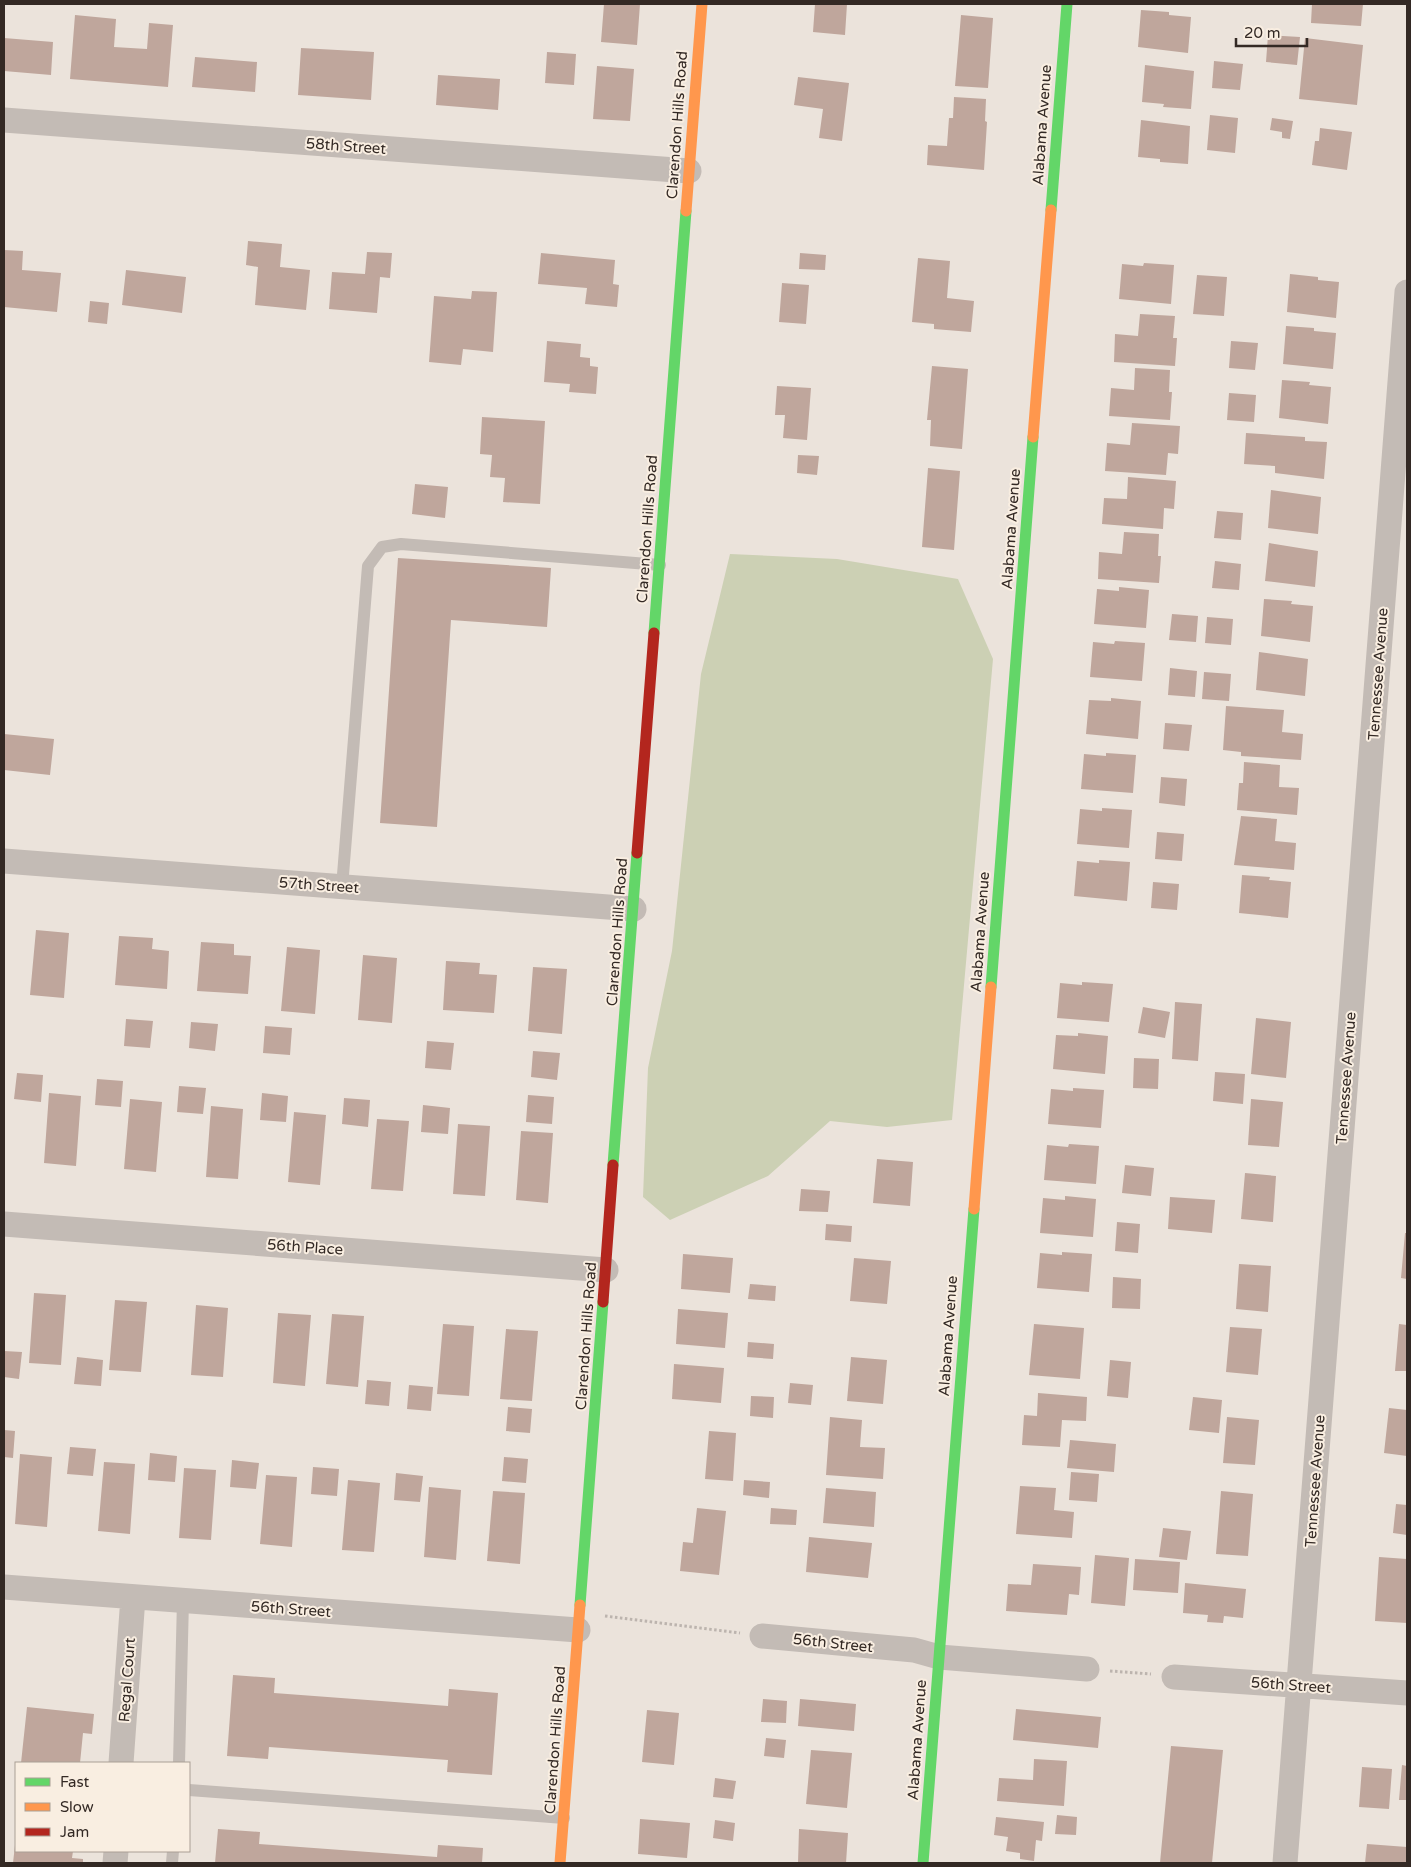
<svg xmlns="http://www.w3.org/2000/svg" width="1411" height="1867" font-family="'Varela Round',sans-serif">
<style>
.green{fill:#ccd0b4}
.building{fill:#bfa69c}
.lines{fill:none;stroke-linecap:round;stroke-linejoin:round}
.path{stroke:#bcb4ae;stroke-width:3;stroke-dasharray:2.5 2.5;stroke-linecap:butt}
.lane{stroke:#c3bbb5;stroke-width:12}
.street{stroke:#c3bbb5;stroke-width:25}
.fast{stroke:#63d668;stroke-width:11}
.slow{stroke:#ff974d;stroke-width:11}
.jam{stroke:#b3261e;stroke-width:11}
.labels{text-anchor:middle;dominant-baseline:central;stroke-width:4;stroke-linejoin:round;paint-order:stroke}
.street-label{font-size:15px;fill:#332924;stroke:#f9eee1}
</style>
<rect width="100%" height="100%" fill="#ebe3db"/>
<path class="green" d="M730,554L837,559L958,579L993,659L952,1120L887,1127L830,1121L768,1176L670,1220L643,1197L648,1068L672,951L701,674Z"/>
<path class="building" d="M604,4H640L637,45L601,42Z
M815,4H847L845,35L813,32Z
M1312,4H1363L1361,26L1311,23Z
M1141,10L1169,12V15L1191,17L1188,53L1138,47Z
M75,15L116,19L114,47L147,49L149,23L173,25L168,87L70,79Z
M961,15L993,18L988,88L955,86Z
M1268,35L1300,37L1297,65L1266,62Z
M4,38L53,42L51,75L4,71Z
M1305,38L1363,45L1357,105L1299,99Z
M301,48L374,52L371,100L298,95Z
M547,52L576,54L574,85L545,83Z
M195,57L257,62L255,92L192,87Z
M1214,61L1243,64L1240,90L1212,88Z
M1145,65L1194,71L1191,109L1163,107L1164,104L1142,102Z
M597,66L634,69L630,121L593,119Z
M438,75L500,79L498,110L436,105Z
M798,77L849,83L842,141L819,138L823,109L794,105Z
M954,97L986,99L985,121L987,122L984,170L927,165L928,145L947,146L949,118H953Z
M1210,115L1238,118L1235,153L1207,150Z
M1272,118L1293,121L1290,139L1282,138V132L1270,130Z
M1141,120L1190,126L1188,164L1160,162V159L1138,157Z
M1320,128L1352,132L1347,170L1312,165L1315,141H1319Z
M248,241L282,244L280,267L310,270L306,310L255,305L258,267L246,265Z
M4,250L23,251L22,270L61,273L57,312L4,307Z
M367,252L392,253L390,278L380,277L377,313L329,309L332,272L365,274Z
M541,253L615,260L613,284L619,285L617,307L585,304L587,288L538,284Z
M800,253L826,255L825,270L799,269Z
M918,258L950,261L947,298L974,301L971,332L934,329V324L912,322Z
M1144,263L1174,265L1171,304L1119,299L1122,264L1143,266Z
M126,270L186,277L182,313L122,305Z
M1290,274L1318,277V280L1339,282L1336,318L1287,312Z
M1197,275L1227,277L1224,316L1193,314Z
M782,283L809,285L806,324L779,322Z
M472,291L497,292L493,352L463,349L461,365L429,362L434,296L471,299Z
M90,301L109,303L107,324L88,322Z
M1140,314L1175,316L1173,338H1177L1175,366L1114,362L1115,334L1138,336Z
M1286,326L1314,328V331L1336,333L1333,369L1283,364Z
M547,341L581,344L580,357L590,358V366L598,367L596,394L569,392L570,384L544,382Z
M1231,341L1258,343L1255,370L1229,368Z
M932,366L968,369L962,449L930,446L931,420H927Z
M1135,368L1170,370L1169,392H1172L1170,420L1109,416L1111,388L1134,390Z
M1282,380L1310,382L1309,385L1331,387L1328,424L1279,418Z
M777,386L811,388L807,440L783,438L785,415H775Z
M1229,393L1256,395L1254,422L1227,420Z
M482,417L545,421L540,504L503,502L505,478L490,477L492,455L480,454Z
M1132,423L1180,426L1178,454L1168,453L1166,475L1105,471L1107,443L1130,445Z
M1246,433L1305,437V441L1327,442L1324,479L1275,473V466L1244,464Z
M798,455L819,456L817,475L797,473Z
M928,468L960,471L954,550L922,547Z
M1128,477L1176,481L1174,509L1164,508L1163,529L1102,524L1104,498L1127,499Z
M415,484L448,487L445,518L412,514Z
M1271,490L1321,497L1318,534L1268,528Z
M1217,511L1243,513L1241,540L1214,538Z
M1124,532L1159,534L1158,556H1161L1159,583L1098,579L1099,552L1122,554Z
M1269,543L1318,551L1315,587L1265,581Z
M398,558L551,568L547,627L451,620L437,827L380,823Z
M1215,561L1241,564L1239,590L1212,588Z
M1119,587L1149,590L1146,628L1094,624L1097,589L1119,591Z
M1264,599L1292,601L1291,604L1313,606L1310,642L1261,636Z
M1172,614L1198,616L1196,642L1169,640Z
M1207,617L1233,619L1231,645L1205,643Z
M1115,641L1145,643L1142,681L1090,677L1093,642L1114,644Z
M1259,652L1308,659L1305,696L1256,690Z
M1170,668L1197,671L1195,697L1168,695Z
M1204,672L1231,674L1229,701L1202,699Z
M1111,698L1141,701L1138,739L1086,734L1089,700L1111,701Z
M1226,706L1284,710L1282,732L1303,734L1301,760L1241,756V752L1223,750Z
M1165,723L1192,725L1189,751L1163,749Z
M4,734L54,739L50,775L4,770Z
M1106,753L1136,755L1133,793L1081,789L1084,754L1106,756Z
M1244,762L1280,765L1279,787L1299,788L1297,815L1237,810L1239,783H1243Z
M1161,777L1187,779L1185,806L1159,803Z
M1102,808L1132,810L1129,848L1077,844L1080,809L1102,811Z
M1241,816L1277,819L1275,841L1296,843L1294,870L1234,865Z
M1157,832L1184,834L1182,861L1155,859Z
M1099,860L1130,862L1127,901L1074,896L1077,861L1099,863Z
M1242,875L1270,877L1269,880L1291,882L1288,918L1239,913Z
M1153,882L1179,884L1177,910L1151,908Z
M36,930L69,933L64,998L30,995Z
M119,936L153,938L152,949L169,951L167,989L115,985Z
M201,942L234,944V955L251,956L248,994L197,991Z
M287,947L320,950L315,1014L281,1011Z
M363,955L397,958L392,1023L358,1020Z
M446,961L480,963L479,974L497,975L494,1013L443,1010Z
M533,967L567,969L562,1034L528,1031Z
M1082,982L1113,984L1109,1022L1057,1018L1060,983L1082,985Z
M1175,1002L1202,1004L1198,1061L1172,1059Z
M1143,1007L1170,1012L1165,1038L1138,1033Z
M1256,1018L1291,1022L1286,1078L1251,1074Z
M126,1019L153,1021L150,1048L124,1046Z
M191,1022L218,1024L215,1051L189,1048Z
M265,1026L292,1028L290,1055L263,1053Z
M1078,1033L1108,1036L1105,1074L1053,1069L1056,1035L1078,1036Z
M427,1041L454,1043L451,1070L425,1068Z
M533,1051L560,1053L557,1080L531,1077Z
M1134,1058L1159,1059L1158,1089L1133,1088Z
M1215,1072L1245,1074L1243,1104L1213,1101Z
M17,1073L43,1075L41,1102L14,1099Z
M97,1079L123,1081L121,1107L95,1105Z
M179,1086L206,1088L203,1114L177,1112Z
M1073,1088L1104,1090L1101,1128L1048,1124L1051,1089L1073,1091Z
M49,1093L81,1096L76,1166L44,1163Z
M262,1093L288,1096L286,1122L260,1120Z
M528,1095L554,1097L552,1124L526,1122Z
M344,1098L370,1100L368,1127L342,1124Z
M130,1099L162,1102L156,1172L124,1169Z
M1251,1099L1283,1102L1279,1147L1248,1145Z
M423,1105L450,1108L448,1134L421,1132Z
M211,1106L243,1109L238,1179L206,1177Z
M294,1112L326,1115L320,1185L288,1182Z
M377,1119L409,1121L403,1191L371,1189Z
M458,1124L490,1126L485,1196L453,1194Z
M521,1131L553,1133L548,1203L516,1200Z
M1069,1144L1099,1146L1096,1184L1044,1180L1047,1145L1068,1147Z
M877,1159L913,1162L910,1206L873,1203Z
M1125,1165L1154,1168L1151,1196L1122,1193Z
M1245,1173L1276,1176L1273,1222L1241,1219Z
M801,1189L830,1191L828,1212L799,1211Z
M1065,1196L1096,1199L1093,1237L1040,1233L1043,1198L1065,1200Z
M1170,1197L1215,1200L1212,1233L1168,1229Z
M1117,1222L1140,1224L1138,1253L1115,1251Z
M826,1224L852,1226L851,1242L825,1240Z
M1405,1233H1407V1279L1401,1278Z
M1062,1252L1092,1254L1089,1292L1037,1288L1040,1253L1062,1255Z
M683,1254L733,1258L730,1293L681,1289Z
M854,1258L891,1261L887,1304L850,1301Z
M1239,1264L1271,1266L1268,1312L1236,1309Z
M1113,1277L1141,1279L1140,1309L1112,1308Z
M750,1284L776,1286L775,1301L748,1299Z
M34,1293L66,1295L61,1365L29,1363Z
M115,1300L147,1302L141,1372L109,1370Z
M196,1305L228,1308L223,1377L191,1375Z
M678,1309L728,1313L725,1348L676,1344Z
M278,1313L311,1315L305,1386L273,1383Z
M332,1314L364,1316L358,1387L326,1384Z
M443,1324L474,1326L469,1396L437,1394Z
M1034,1324L1084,1328L1080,1379L1029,1375Z
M1399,1324L1407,1325V1371H1395Z
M1230,1327L1262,1329L1258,1375L1226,1372Z
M506,1329L538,1331L532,1401L500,1399Z
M748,1342L774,1344L773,1359L747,1357Z
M4,1351L22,1352L19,1379L4,1377Z
M77,1357L103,1360L101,1386L74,1384Z
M851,1357L887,1360L883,1404L847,1401Z
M1110,1360L1131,1362L1128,1398L1107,1396Z
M674,1364L724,1368L721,1403L672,1399Z
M367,1380L391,1382L389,1406L365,1404Z
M790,1383L813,1385L811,1405L788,1403Z
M409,1385L433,1387L431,1411L407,1409Z
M1038,1393L1087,1397L1086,1421L1062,1420L1060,1447L1022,1445L1024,1415L1037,1416Z
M751,1396L774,1397L773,1418L750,1416Z
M1193,1397L1222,1400L1219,1433L1189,1430Z
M508,1407L532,1409L530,1433L506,1431Z
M1389,1408L1407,1410V1456L1384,1453Z
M830,1417L862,1420L860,1447L885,1448L883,1479L826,1475Z
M1227,1417L1259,1420L1255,1465L1223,1463Z
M4,1430L15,1431L13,1458L4,1457Z
M709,1431L736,1433L733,1481L705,1479Z
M1070,1440L1116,1444L1114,1472L1067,1468Z
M70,1447L96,1449L93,1476L67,1474Z
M150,1453L177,1456L175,1482L148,1480Z
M20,1454L52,1457L47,1527L15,1524Z
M504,1457L528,1459L526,1483L502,1481Z
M232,1460L259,1463L256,1489L230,1487Z
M104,1462L135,1464L130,1534L98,1531Z
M313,1467L339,1469L337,1496L311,1494Z
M184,1468L216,1470L211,1540L179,1538Z
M1071,1472L1099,1474L1097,1502L1069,1500Z
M396,1473L423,1476L420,1502L394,1500Z
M266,1475L297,1477L292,1547L260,1544Z
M348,1480L380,1483L374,1552L342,1550Z
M744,1480L770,1482L769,1498L743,1495Z
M1020,1486L1056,1488L1054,1510L1074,1512L1072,1538L1016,1534Z
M429,1487L461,1490L456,1560L424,1557Z
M826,1488L876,1492L874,1527L823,1523Z
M493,1491L525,1493L520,1564L487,1561Z
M1221,1491L1253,1494L1248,1556L1216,1554Z
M1396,1504L1407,1505V1535L1393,1533Z
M697,1508L726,1511L719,1575L680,1571L683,1542L693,1543Z
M771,1508L797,1510L796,1525L770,1524Z
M1163,1528L1191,1531L1187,1560L1159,1557Z
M809,1537L872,1543L868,1578L806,1572Z
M1095,1555L1129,1558L1125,1606L1091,1603Z
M1379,1557L1407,1559V1623L1375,1621Z
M1135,1559L1180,1562L1178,1593L1133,1590Z
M1033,1564L1081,1567L1079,1595L1069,1594L1067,1615L1006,1611L1008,1584L1031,1585Z
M1185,1583L1246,1589L1243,1618L1224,1616L1223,1623L1207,1622L1208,1615L1183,1613Z
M233,1675L275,1678L274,1693L448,1706L449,1689L498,1693L492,1775L447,1772L448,1760L269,1747L268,1759L227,1756Z
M763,1699L787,1701L786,1723L761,1722Z
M800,1699L856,1704L854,1731L798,1726Z
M27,1707L94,1714L92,1734L83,1733L80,1763H21Z
M1016,1709L1101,1717L1098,1748L1013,1740Z
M647,1710L679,1713L674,1765L642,1762Z
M766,1738L786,1740L784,1758L764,1756Z
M1171,1746L1223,1750L1212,1863H1160Z
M811,1750L852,1753L847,1808L806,1804Z
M1034,1759L1067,1761L1064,1806L997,1801L999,1778L1033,1780Z
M1402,1765L1407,1766V1800H1399Z
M1362,1767L1392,1769L1389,1809L1359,1807Z
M715,1778L736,1781L733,1799L713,1797Z
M1057,1815L1077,1817L1076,1835L1055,1834Z
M996,1817L1044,1822L1042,1841L1036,1840L1034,1861L1020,1859V1853L1006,1851L1008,1837L994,1835Z
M640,1819L690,1823L687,1858L638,1854Z
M715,1820L735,1823L733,1841L713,1838Z
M218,1829L260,1832L259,1844L437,1857L438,1845L483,1848L482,1863H215Z
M799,1829L848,1833L846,1863H798Z
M1367,1844L1407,1847V1863H1365Z
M15,1845L16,1851H73L72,1858L83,1859V1863H13Z"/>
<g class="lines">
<path class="path" d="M605,1616L740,1633
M1110,1671L1151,1674"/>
<path class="lane" d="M342,887L368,566L382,547L401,544L660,565
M179,1763L183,1600
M189,1790L564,1818
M172,1863L173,1851"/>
<path class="street" d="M4,120L689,171
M4,861L634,909
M4,1224L606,1270
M4,1587L578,1630
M762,1636L914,1650L939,1657L1087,1669
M1174,1677L1407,1693
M121,1763L133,1597
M115,1863L116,1851
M1285,1863L1407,292"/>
<path class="fast" d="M1051,210L1067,4
M654,633L686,211
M991,987L1033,437
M613,1165L637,853
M580,1605L603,1302
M923,1863L974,1209"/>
<path class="slow" d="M686,211L702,4
M1033,437L1051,210
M974,1209L991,987
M560,1863L580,1605"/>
<path class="jam" d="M637,853L654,633
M603,1302L613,1165"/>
</g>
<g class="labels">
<g class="street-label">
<text transform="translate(677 125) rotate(-86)">Clarendon Hills Road</text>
<text transform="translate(1042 125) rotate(-86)">Alabama Avenue</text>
<text transform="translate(346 146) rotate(4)">58th Street</text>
<text transform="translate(647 529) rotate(-86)">Clarendon Hills Road</text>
<text transform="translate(1011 529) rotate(-86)">Alabama Avenue</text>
<text transform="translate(1378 674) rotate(-86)">Tennessee Avenue</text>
<text transform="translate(319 885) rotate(4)">57th Street</text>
<text transform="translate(617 932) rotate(-86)">Clarendon Hills Road</text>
<text transform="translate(980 932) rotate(-86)">Alabama Avenue</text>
<text transform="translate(1346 1078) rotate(-86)">Tennessee Avenue</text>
<text transform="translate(305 1247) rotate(4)">56th Place</text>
<text transform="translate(586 1336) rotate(-86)">Clarendon Hills Road</text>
<text transform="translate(948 1336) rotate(-86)">Alabama Avenue</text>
<text transform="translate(1315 1481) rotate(-86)">Tennessee Avenue</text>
<text transform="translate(291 1609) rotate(4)">56th Street</text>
<text transform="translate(833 1643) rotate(6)">56th Street</text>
<text transform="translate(127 1680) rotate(-86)">Regal Court</text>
<text transform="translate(1291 1685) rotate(4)">56th Street</text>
<text transform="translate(555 1740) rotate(-86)">Clarendon Hills Road</text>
<text transform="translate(917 1740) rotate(-86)">Alabama Avenue</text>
</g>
</g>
<rect width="1411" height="1867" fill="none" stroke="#332924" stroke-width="10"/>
<rect x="15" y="1762" width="175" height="90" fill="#f9eee1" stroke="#aa9f95"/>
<rect x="25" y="1778" width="25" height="8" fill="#63d668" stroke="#aa9f95"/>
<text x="60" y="1787" font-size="15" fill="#332924">Fast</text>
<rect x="25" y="1803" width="25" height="8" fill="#ff974d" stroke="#aa9f95"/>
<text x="60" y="1812" font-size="15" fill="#332924">Slow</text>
<rect x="25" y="1828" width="25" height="8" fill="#b3261e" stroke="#aa9f95"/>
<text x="60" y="1837" font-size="15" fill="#332924">Jam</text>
<path d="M1236 38v8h71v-8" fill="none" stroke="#332924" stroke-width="2.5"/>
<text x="1244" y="38" font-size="15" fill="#332924" stroke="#f9eee1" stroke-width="4" paint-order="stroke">20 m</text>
</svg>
